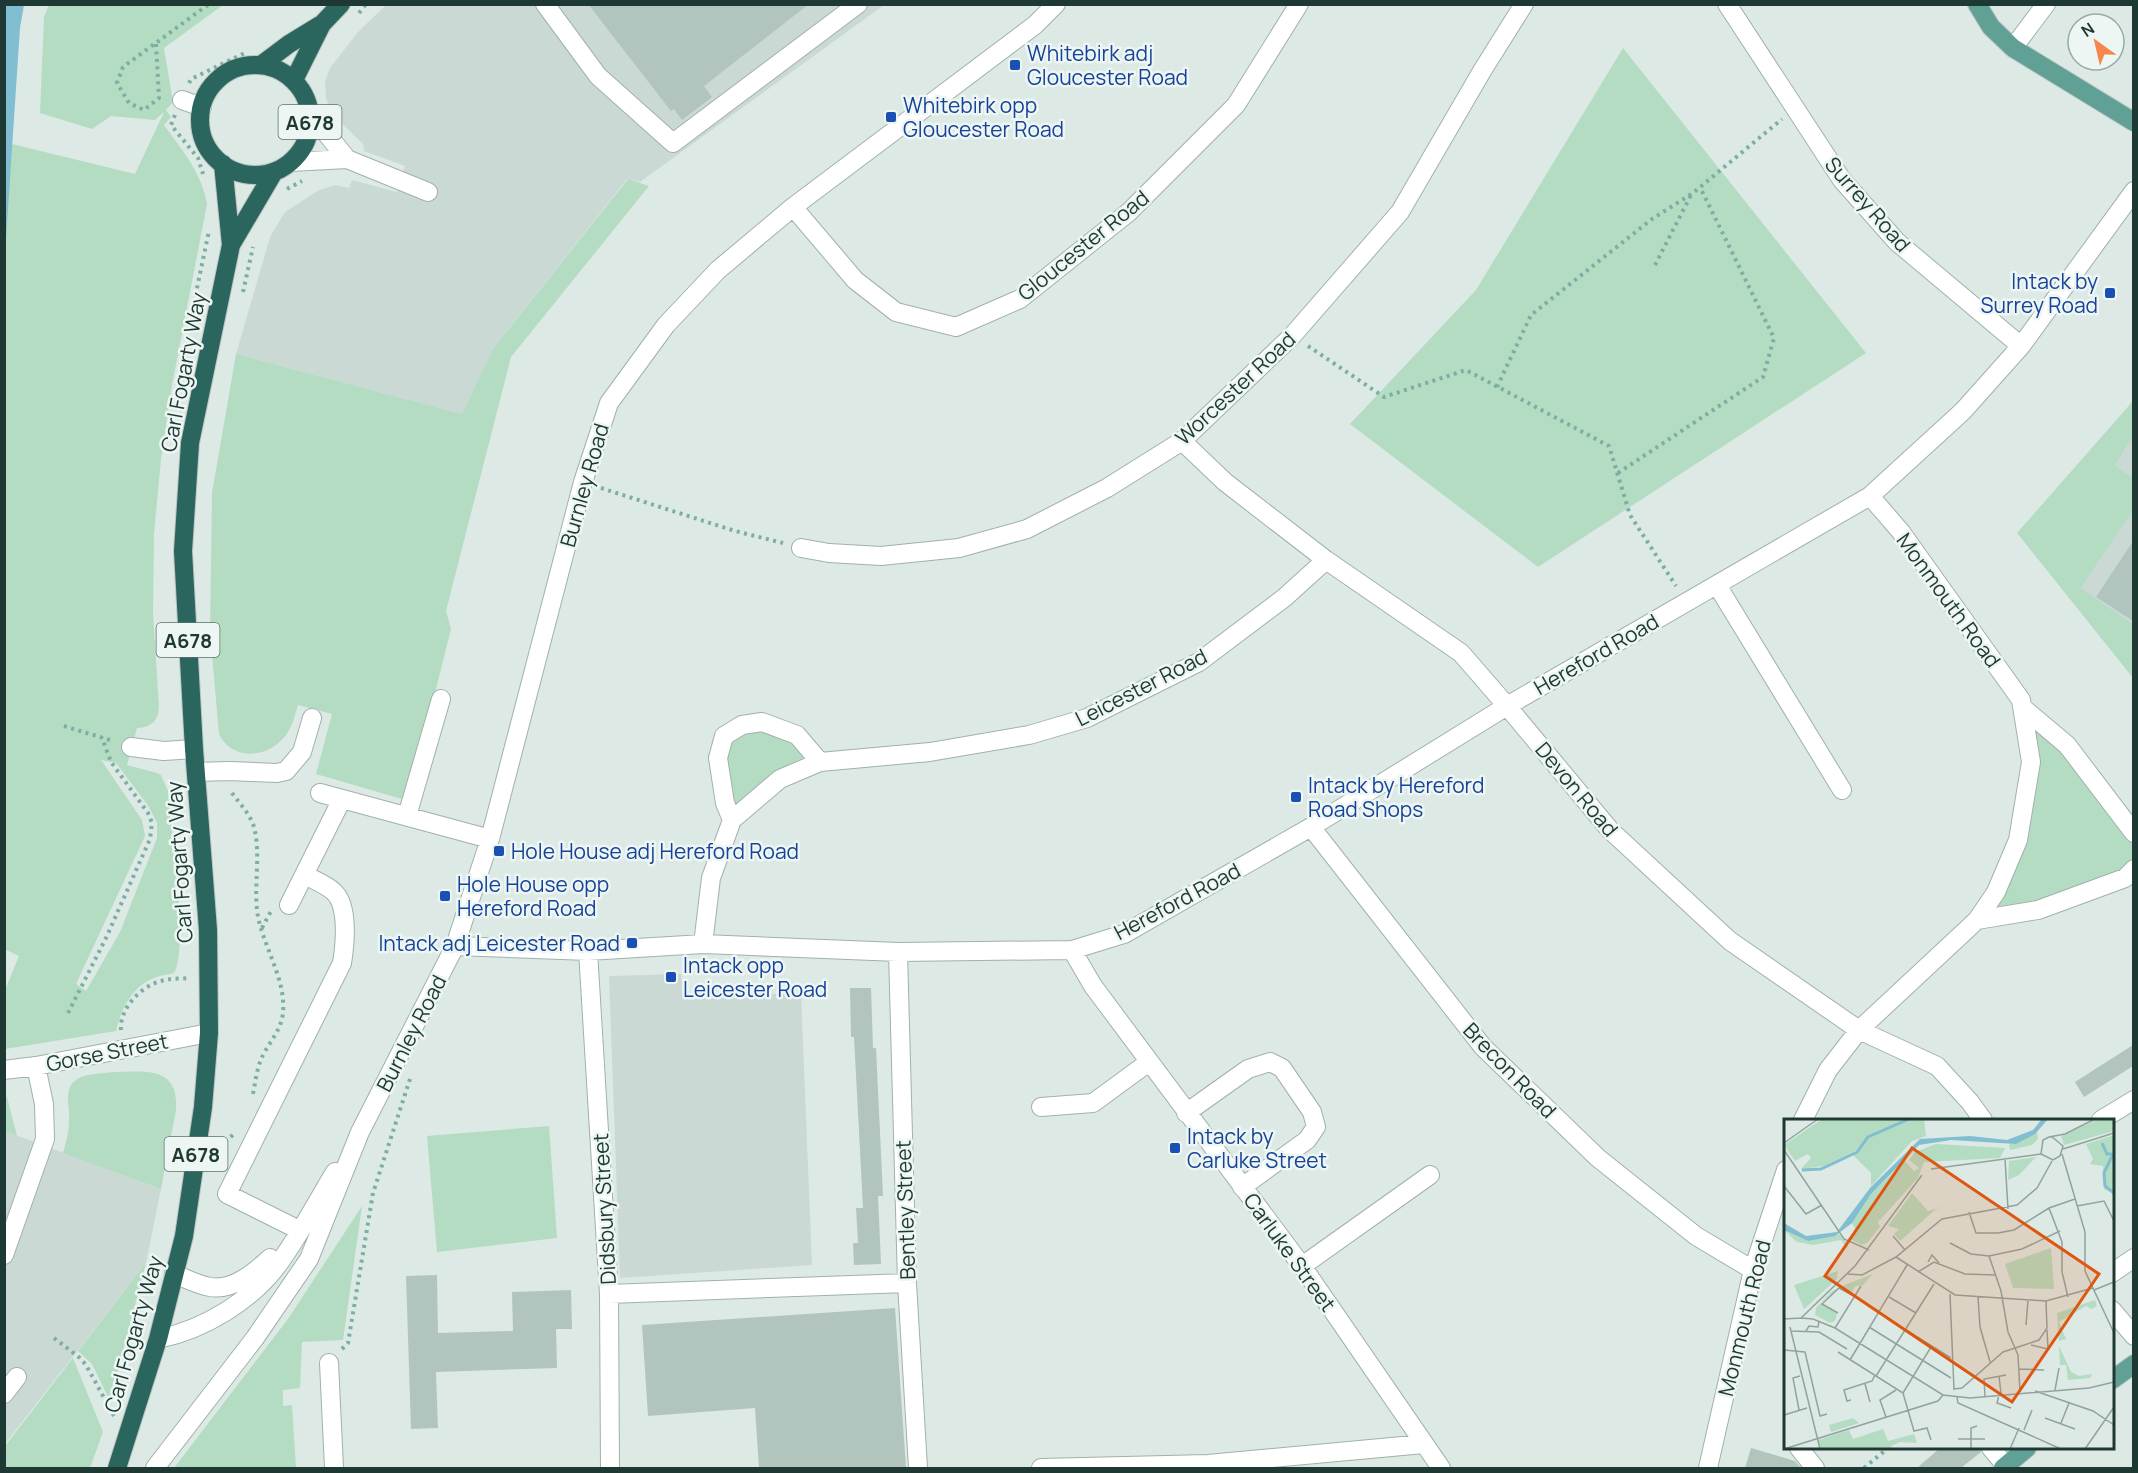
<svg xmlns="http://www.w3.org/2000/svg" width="2138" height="1473" font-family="Manrope,sans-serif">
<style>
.built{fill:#cbd9d4}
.green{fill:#b4dcc2;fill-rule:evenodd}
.water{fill:#82bed1}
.building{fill:#b2c4be}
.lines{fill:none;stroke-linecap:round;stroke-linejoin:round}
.minor-casing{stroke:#a0b1ac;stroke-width:20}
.major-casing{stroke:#bcc4c2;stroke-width:20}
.highway-casing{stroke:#bcc4c2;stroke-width:20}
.path{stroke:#7caea3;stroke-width:4;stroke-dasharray:3 4.5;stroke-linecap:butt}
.minor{stroke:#fff;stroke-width:18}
.major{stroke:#60a095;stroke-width:18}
.highway{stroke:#2a655e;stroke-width:18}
.transit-dot{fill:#1a4fb4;stroke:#edf6f2;stroke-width:2}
.labels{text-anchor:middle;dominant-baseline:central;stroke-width:5;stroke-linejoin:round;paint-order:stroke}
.shield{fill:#edf6f2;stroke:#5c726d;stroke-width:1.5}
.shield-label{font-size:20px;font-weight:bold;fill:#1e3934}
.transit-label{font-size:21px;fill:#164399;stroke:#edf6f2;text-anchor:start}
.street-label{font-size:21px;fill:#1e3934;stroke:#edf6f2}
.inset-river{fill:none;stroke:#82bed1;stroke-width:3}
.inset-road{fill:none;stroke:#91a39e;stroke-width:1.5}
.view{fill:#de570e;fill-opacity:0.15;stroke:#de570e;stroke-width:3}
.inset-edge{fill:none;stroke:#1e3934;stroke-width:3}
</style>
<rect width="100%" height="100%" fill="#dde9e5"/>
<path class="built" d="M386,5H884L640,182L627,179L492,350L462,414L236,354L270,237L285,212L319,190L336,185L349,188L352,180L397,192L405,166L364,151L363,144L331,113L326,98L325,81L330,68L358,32Z
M2133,436V478L2115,465Z
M2133,511V624L2081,588Z
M681,974L683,997L801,993L812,1265L620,1278L609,976Z
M5,1131L161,1189L146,1263L5,1444Z"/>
<path class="green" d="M49,5H223L164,48L173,102L166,110L171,117L164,125C182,150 202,173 207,204L172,385L161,459L154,534L153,613L159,707C158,721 152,727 137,728L127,765L157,773L161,775L168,791C171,826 189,947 174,973C169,975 165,974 160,976C135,982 121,1007 116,1031L5,1049V990L19,956L4,949V254L12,144L135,174L164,112L155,120L111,116L92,129L40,113L44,17ZM101,760L116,763L149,807L157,823V838L120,932L86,991L76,984L145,836L142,820Z
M1623,48L1866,353L1538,567L1350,424L1476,290Z
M628,179L649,186L511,357L446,611L451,629L410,793L402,799L316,774L332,714L298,705C295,715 293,724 288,732C272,758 233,763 219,734L210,632L212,493L236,354L462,414L492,350Z
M2133,401V436L2115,465L2133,478V511L2081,588L2133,624V678L2017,533Z
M2023,708L2133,833V869L2125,878L1977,920L1996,892L2031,762Z
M738,727L797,735L820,762L732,820L724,736Z
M113,1072C145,1072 179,1065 176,1110L161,1189L63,1153C66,1142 69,1132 69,1120C70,1107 63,1089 76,1080C85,1073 101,1074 113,1072Z
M5,1096L7,1097L17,1136L5,1131Z
M549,1126L557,1238L437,1252L427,1136Z
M362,1206L343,1340L302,1342L300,1388L283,1390V1406L292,1405L296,1468H174L288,1319Z
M146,1263L110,1401L92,1364L78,1351Z
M73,1358L103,1432L90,1468H5V1446Z"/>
<path class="water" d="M5,4L24,5L20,28L5,254Z"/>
<path class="building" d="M588,4H809L704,86L712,97L682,120L674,109L671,111Z
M2133,541V621L2096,597Z
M850,988H871L873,1048H876L883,1196H878L881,1264L854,1265L853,1243H858L856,1208H863L854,1037H851Z
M2133,1045V1066L2084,1097L2075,1082Z
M437,1275L438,1333L513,1331L512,1292L571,1290L572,1329H556L557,1368L436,1372L438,1428L411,1429L406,1276Z
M895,1308L906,1468H759L755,1408L648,1416L642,1325Z
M1751,1448L1795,1461L1801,1468H1745Z
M1940,1448H1980L1981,1452L1961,1468H1917Z"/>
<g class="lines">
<defs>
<path id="minor" d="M545,4L598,76L673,143L858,4
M1727,4L1842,180L1897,242L2021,346
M2013,48L2046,4
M182,100L202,107
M310,113L347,159
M291,162L347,159L428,192
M793,207L855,280L896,312L956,327L1020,299L1129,212L1236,105L1299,4
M1182,441L1225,482L1326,560L1461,653L1507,706L1610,830L1730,941L1859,1030L1937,1066L1970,1102L1983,1120
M801,548L829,553L881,556L959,548L1027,529L1107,488L1182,441L1292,336L1400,212L1482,71L1524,4
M1717,585L1842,790
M2023,708L2067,745L2134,833
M131,747L164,751L194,749
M196,772L229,771L277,773L286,771L302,752L312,718
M320,793L490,839
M407,816L441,699
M732,820L725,803L718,758L724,736L742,725L762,722L797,735L820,762
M1311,827L1483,1047L1598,1158L1696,1236L1753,1270
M289,905L342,799
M1977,920L2038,910L2125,878L2134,869
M703,944L711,878L732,820L780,779L820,762L930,752L1029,735L1087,718L1199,662L1284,598L1326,560
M455,946L588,951L703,944L898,952L1072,950L1124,934L1311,827L1507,706L1870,496L1963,411L2021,346L2134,191
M1072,950L1093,986L1302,1266L1441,1468
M588,951L609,1294L610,1468
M898,952L907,1283L918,1468
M4,1070L36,1066L209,1033
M1041,1107L1093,1103L1149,1062
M1186,1113L1248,1069L1270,1062L1282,1068L1312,1112L1316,1127L1307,1140L1242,1187
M1803,1120L1828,1070L1859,1030L1977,920L1996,892L2018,840L2031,762L2021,700L1901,532L1870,496
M2101,1120L2134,1100
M299,1230L227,1194L342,963C345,945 349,906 334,892C327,885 314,880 305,875
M4,1255L45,1139L44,1104L36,1066
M1302,1266L1430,1175
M2112,1273L2134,1258
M174,1274C185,1278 198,1285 210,1287C233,1291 255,1272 270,1258
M609,1294L907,1283
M2112,1310L2134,1336
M158,1339C203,1330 252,1301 280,1262C300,1234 317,1202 335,1172
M329,1363L334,1468
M4,1394L17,1377
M1799,1448L1815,1468
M1991,1448L2006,1466
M155,1468L255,1338L309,1259L360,1132L455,946L490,839L583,482L609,403L666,325L718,270L793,207L1035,25L1056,4
M1041,1468L1208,1464L1424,1444
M1708,1468L1753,1270L1786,1170"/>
<path id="major" d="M1977,4L1991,27L2013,48L2134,122
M2112,1380L2134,1364
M2003,1468L2027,1448"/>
<path id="highway" d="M261,65L289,44L320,25
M200 120a55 55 0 1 1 110 0a55 55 0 1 1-110 0Z
M294,80L322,24L341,4
M223,164L231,245
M117,1468L158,1339L184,1236L203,1107L209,1033L208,930L194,749L183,551L190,443L231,245L274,172"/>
</defs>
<use href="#minor" class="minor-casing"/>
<use href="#major" class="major-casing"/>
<use href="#highway" class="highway-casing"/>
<path class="path" d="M359,13L366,4
M156,44L159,98L144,110L129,103L117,83L123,67L209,4
M189,83L191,79L245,53
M175,115L171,125L198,158L203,174
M287,189L302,181
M1655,265L1692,193
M243,292L253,247
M193,331L189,326L209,231
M1308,346L1384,397L1466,370L1609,446L1630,515L1676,586
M1497,387L1531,315L1652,219L1693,193L1782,119
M1618,473L1763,377L1774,338L1700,187
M601,488L735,531L783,543
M64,726L113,741
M232,793C240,804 250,814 254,827C261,855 254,882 257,910C261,944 286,977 283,1012C282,1031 266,1045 260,1062C256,1073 255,1086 252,1098
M262,928L271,911
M68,1013L106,938L150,839L152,823L148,813L111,762L102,738
M121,1030C119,1009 141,986 161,981C170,978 181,979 190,978
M225,1142L234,1134
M54,1338L80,1358L86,1365L114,1416
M342,1349L348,1343L373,1193L410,1079
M1864,1468L1888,1448"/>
<use href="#minor" class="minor"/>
<use href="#major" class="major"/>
<use href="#highway" class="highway"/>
</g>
<g class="transit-dot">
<rect x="1009" y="59" width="12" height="12" rx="3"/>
<rect x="885" y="111" width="12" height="12" rx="3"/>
<rect x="2104" y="287" width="12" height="12" rx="3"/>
<rect x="1290" y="791" width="12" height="12" rx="3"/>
<rect x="493" y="845" width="12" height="12" rx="3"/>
<rect x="439" y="890" width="12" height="12" rx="3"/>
<rect x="626" y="937" width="12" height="12" rx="3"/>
<rect x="665" y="971" width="12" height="12" rx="3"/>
<rect x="1169" y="1142" width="12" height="12" rx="3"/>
</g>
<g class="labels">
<g class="shield">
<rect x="278.5" y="105" width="63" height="34" rx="4.5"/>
<rect x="156.5" y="623" width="63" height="34" rx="4.5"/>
<rect x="164.5" y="1137" width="63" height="34" rx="4.5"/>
</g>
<g class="shield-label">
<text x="310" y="122">A678</text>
<text x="188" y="640">A678</text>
<text x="196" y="1154">A678</text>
</g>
<g class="transit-label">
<text x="1027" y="53">Whitebirk adj<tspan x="1027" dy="24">Gloucester Road</tspan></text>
<text x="903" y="105">Whitebirk opp<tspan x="903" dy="24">Gloucester Road</tspan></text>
<text x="2098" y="281" text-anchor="end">Intack by<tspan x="2098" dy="24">Surrey Road</tspan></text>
<text x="1308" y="785">Intack by Hereford<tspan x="1308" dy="24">Road Shops</tspan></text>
<text x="511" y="851">Hole House adj Hereford Road</text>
<text x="457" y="884">Hole House opp<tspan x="457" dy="24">Hereford Road</tspan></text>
<text x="620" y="943" text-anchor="end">Intack adj Leicester Road</text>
<text x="683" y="965">Intack opp<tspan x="683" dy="24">Leicester Road</tspan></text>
<text x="1187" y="1136">Intack by<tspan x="1187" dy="24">Carluke Street</tspan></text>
</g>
<g class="street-label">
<text transform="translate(1868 204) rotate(49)">Surrey Road</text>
<text transform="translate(1083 245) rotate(-39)">Gloucester Road</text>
<text transform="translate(183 372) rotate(-79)">Carl Fogarty Way</text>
<text transform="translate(1235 388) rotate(-43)">Worcester Road</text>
<text transform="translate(584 485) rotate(-74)">Burnley Road</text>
<text transform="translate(1949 600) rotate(54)">Monmouth Road</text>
<text transform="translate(1596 654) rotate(-30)">Hereford Road</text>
<text transform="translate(1141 687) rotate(-27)">Leicester Road</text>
<text transform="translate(1577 789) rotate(50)">Devon Road</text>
<text transform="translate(179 862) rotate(-94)">Carl Fogarty Way</text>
<text transform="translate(1177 901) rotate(-28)">Hereford Road</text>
<text transform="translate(411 1033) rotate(-63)">Burnley Road</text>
<text transform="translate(107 1052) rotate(-11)">Gorse Street</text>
<text transform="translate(1510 1070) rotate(46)">Brecon Road</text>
<text transform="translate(604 1209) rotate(-93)">Didsbury Street</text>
<text transform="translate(905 1210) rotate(-92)">Bentley Street</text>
<text transform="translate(1290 1252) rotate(54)">Carluke Street</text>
<text transform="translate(1744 1318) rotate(-76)">Monmouth Road</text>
<text transform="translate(133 1334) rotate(-74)">Carl Fogarty Way</text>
</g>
</g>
<g transform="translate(1784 1119)">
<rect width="330" height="330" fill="#dde9e5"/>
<path d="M38,0H140L142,17L128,22L87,67V54L69,36L85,19L112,5L84,17L71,32L40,47L17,50L27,39L24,35L11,42L0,26ZM315,0H330V12L280,26L277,17ZM253,11L254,20L248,26L226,31L225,26ZM330,16V75L320,70L319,47L306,45L309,40L302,25ZM152,25L221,29L216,39L140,43L134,59L94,103L96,108L84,123L78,126L64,119L73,113L68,104L87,75L121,42L130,52L135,49L125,41L131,33ZM252,38L235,56L224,61L225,42ZM128,74L144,92L174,83L152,90L116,122L110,115L115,110L104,107ZM0,111L24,122L55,115L64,125L63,129L57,121L29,126L13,123ZM267,129L270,170L229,169L221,145ZM54,152L53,160L20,190L10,166ZM89,155L79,166L71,167L67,175L56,168L37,184L53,194L51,202L46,204L31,196L32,189L48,172L58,167ZM311,181L313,187L307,190L302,187L275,203L282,220L275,222L273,194ZM275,227L287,253L295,257L308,255L306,259L284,261L282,246H276ZM69,299L75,304L47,313L45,306ZM99,310L104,322L130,315L133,324L116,323L107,327L108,330H37L34,321L65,311L69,320Z" fill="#b4dcc2"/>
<path d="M258,0H264L251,15L232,25L167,21L135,26L87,75L68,104L51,117L24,122L0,111V104L22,117L53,113L86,69L136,20L186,17L223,21L249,11Z" fill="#82bed1"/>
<path class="inset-river" d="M318,24L323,35H329L320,54L321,67L330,74M18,51L37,50L73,33L84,18L125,0"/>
<path class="inset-road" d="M267,17L279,27L276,37L269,41L257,35L259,21L265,18L281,15L311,0M0,24L34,0M279,30L330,14M0,31L60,120L85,131M278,35L301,113V152L330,214M221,40L224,90M147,50L257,35M0,67L22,95L38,86M293,87L320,82L330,102M265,89L278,123V153L284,178M185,93L192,114H214L230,111L265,89L291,80M109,117L121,131M166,124L187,135L205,137L238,130L276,112M205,137L217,172L224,213L234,236L236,273M112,138L171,176L262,182L309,169M144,143L148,136L155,144M134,153L150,143L181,155L211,156M64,155L78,156L112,138L158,100L233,86L253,69L268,42M310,171L330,163M166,175L170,271M105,178L132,194M194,178L196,208L206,243M54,194L38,185L55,169L70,177M17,199L29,200L51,209L159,276L186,279L305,269L330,263M0,200L17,199L71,147L138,56M242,206L244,181M6,208L36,330M85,208L167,259M51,209L77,167M122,211L167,239M6,212L35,213L63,230M22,212L25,207L34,208L35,202M247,226L264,230L263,211M0,231L21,233L36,297L43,295M54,233L119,274L130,312L143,309L147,321M66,241L123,146M235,250L260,251M92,257L150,165M215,257L217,275M81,265L86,283M170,270L178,269L219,233L255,221L263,209L262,182M271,271L275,249M251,272L309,292L330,306M119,274L147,228M215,276L213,284L227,289M201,277L200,260L222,256M173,278L174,284L277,330M67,281L63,282L60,271L88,262L91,256M15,291L9,259L16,257M0,296L23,289M102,298L96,281L112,271M261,299L291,310M277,304L285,284M240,311L248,291M174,320H201M0,330L154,282L159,276M187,330V309L193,307M226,330L235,309M301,330L330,288"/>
<path class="view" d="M128,29L315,155L228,283L41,157Z"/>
<rect width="330" height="330" class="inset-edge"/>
</g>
<rect width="2138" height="1473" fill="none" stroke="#1e3934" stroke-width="12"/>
<g transform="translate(2096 42) rotate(326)"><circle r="28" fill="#edf6f2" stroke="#9aaaa6" stroke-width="1.5"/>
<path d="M0-4.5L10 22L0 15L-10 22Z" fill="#f6864e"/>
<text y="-9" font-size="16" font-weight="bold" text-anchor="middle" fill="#1e3934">N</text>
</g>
</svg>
